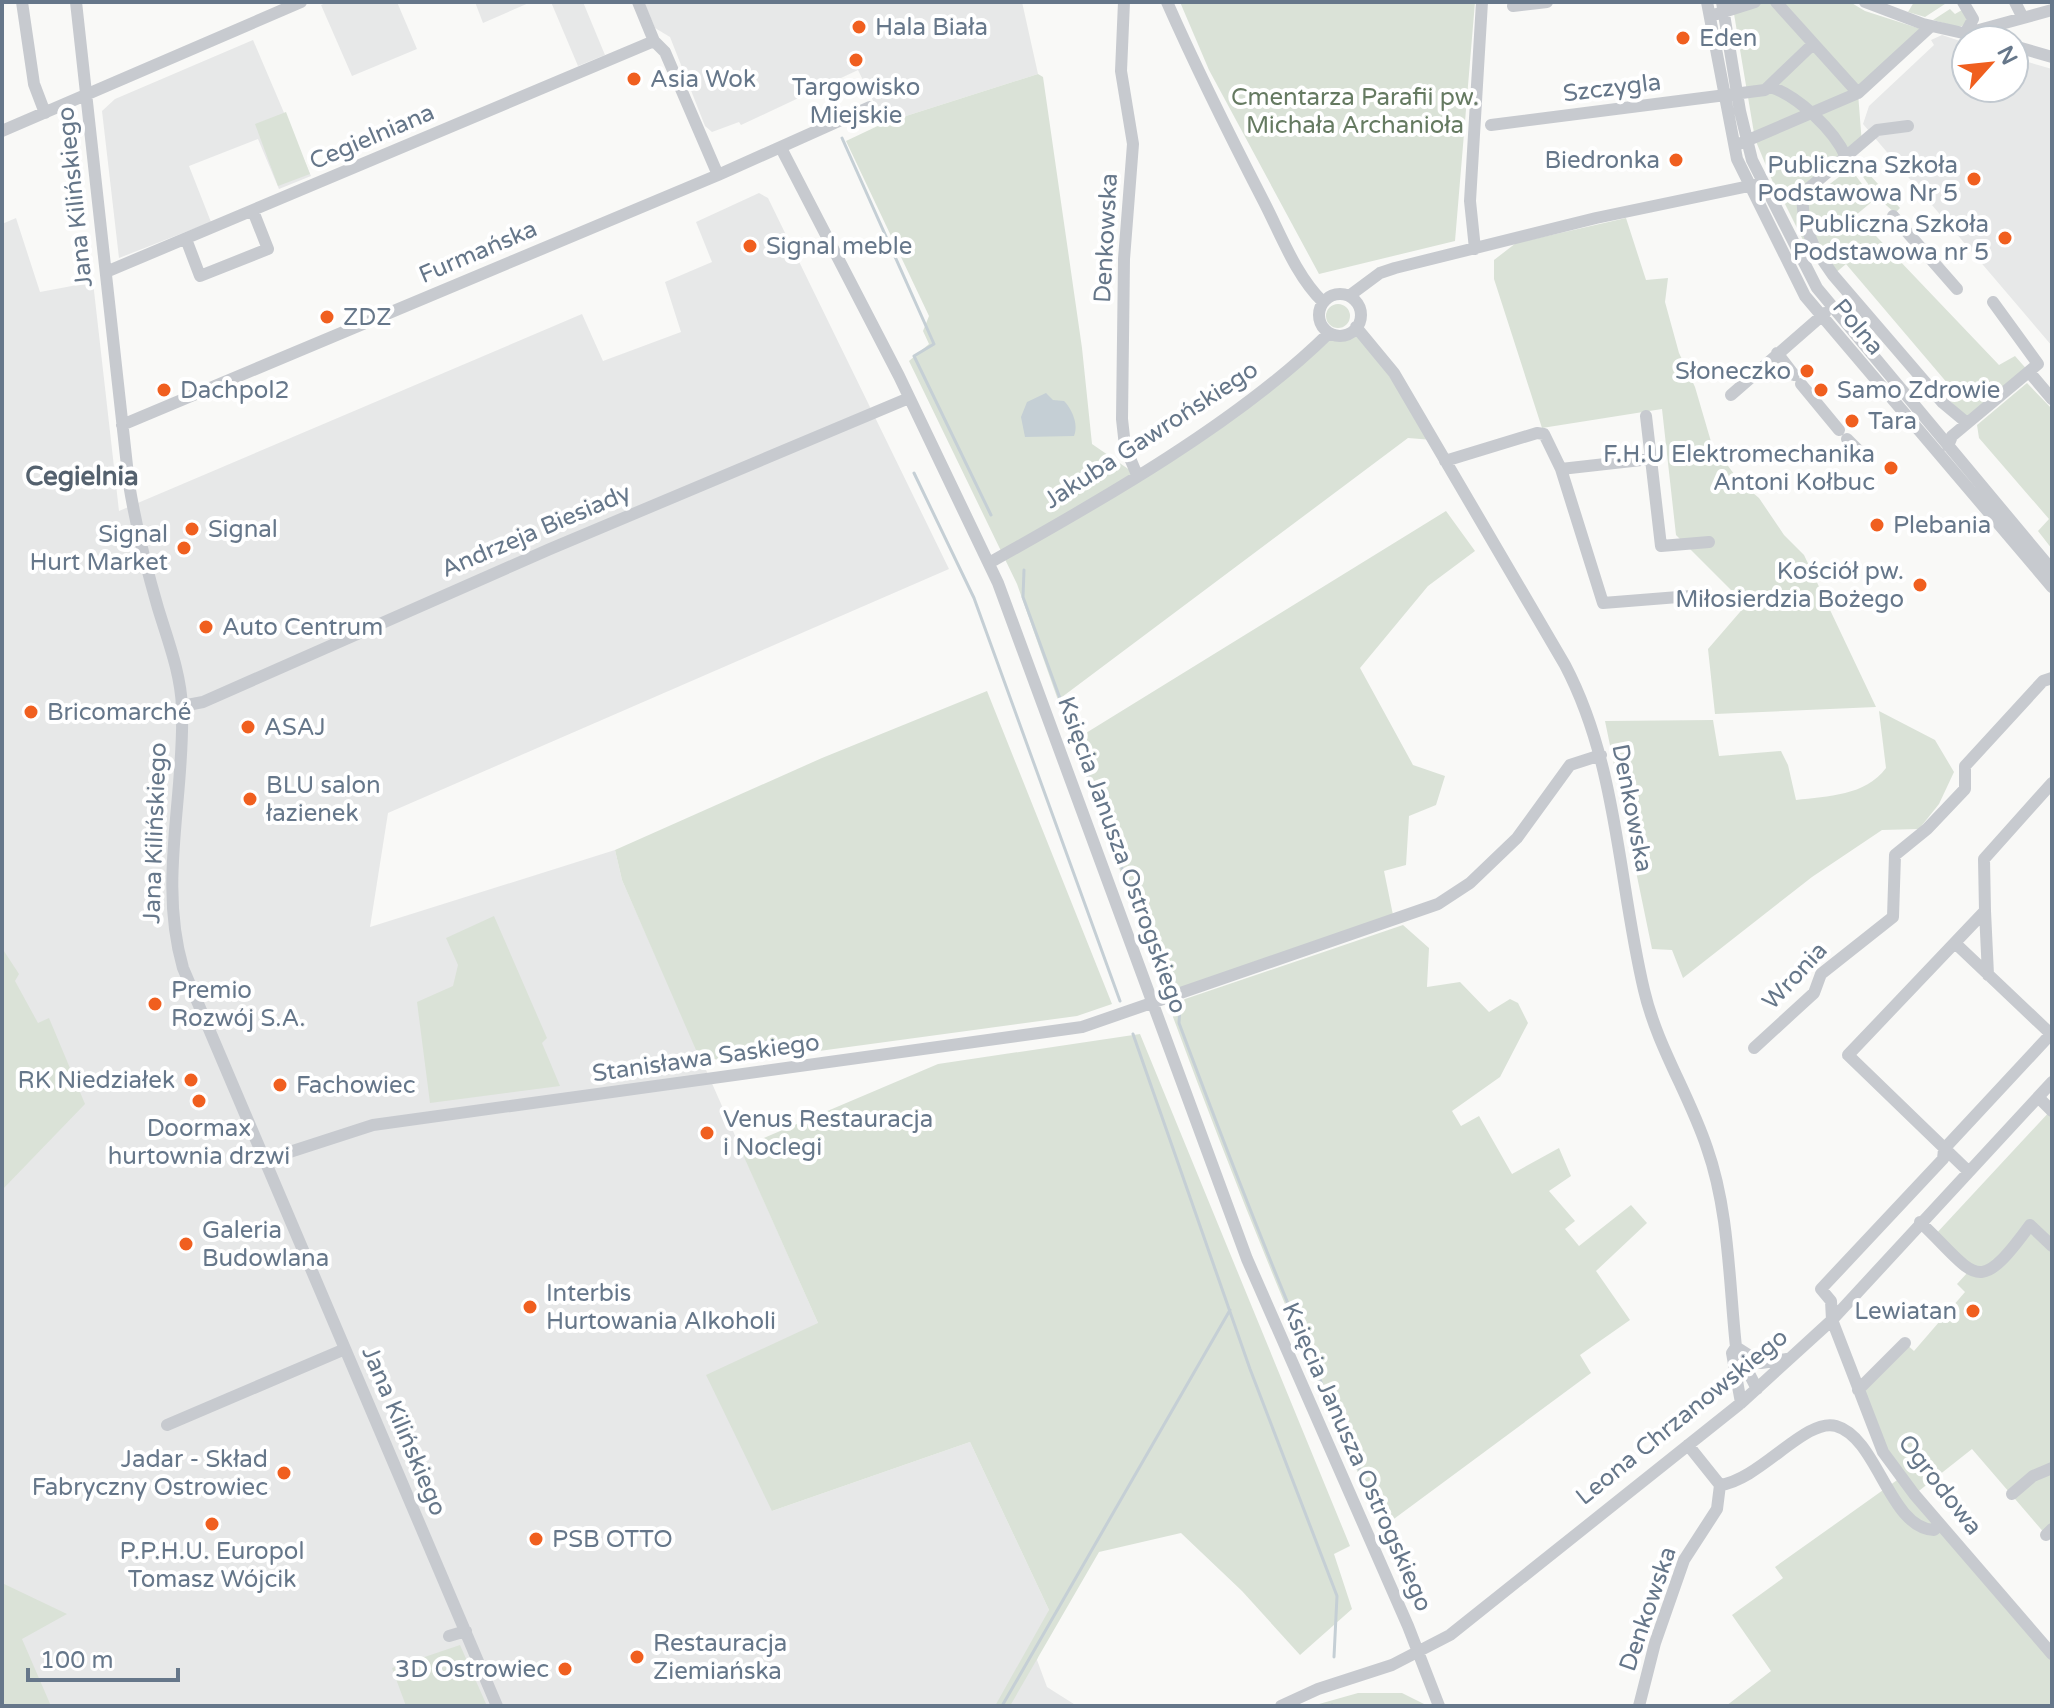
<svg xmlns="http://www.w3.org/2000/svg" width="2054" height="1708" font-family="'Varela Round',sans-serif">
<style>
.built{fill:#e7e8e8}
.green{fill:#dae2d7}
.water{fill:#c5cfd5}
.lines{fill:none;stroke-linecap:round;stroke-linejoin:round}
.stream{stroke:#c5cfd5;stroke-width:3}
.minor{stroke:#c7cacf;stroke-width:12}
.poi-dot{fill:#f05f1f;stroke:#fff;stroke-width:3}
.labels{text-anchor:middle;dominant-baseline:central;stroke-width:8;stroke-linejoin:round;paint-order:stroke}
.poi-label{font-size:24px;fill:#66778a;stroke:#fff;text-anchor:start}
.street-label{font-size:24px;fill:#66778a;stroke:#fff}
.park-label{font-size:24px;fill:#657a61;stroke:#fff}
.neighbourhood-label{font-size:26px;font-weight:bold;fill:#54616e;stroke:#fff}
</style>
<rect width="100%" height="100%" fill="#f9f9f7"/>
<path class="built" d="M328,2H397L417,49L352,76L321,5Z
M475,2H531L483,23Z
M551,2H583L605,55L578,66Z
M644,2H1022L1038,74L884,123L858,70L741,125L739,122L712,132L705,126L670,37L655,28Z
M1942,35L1966,43V88H2014V58L2052,69V346L1863,124L1869,106L1934,45L1931,40Z
M253,40L311,176L279,189L258,139L189,166L211,222L119,258L102,111L115,99Z
M759,193L768,198L949,569L388,813L370,927L615,850L622,880L818,1323L772,1511L970,1442L1049,1610L1037,1660L1047,1687L1077,1706H2V224L16,218L40,292L93,282L119,511L582,314L603,361L681,332L665,282L712,262L696,222Z"/>
<path class="green" d="M1180,2H1475L1455,241L1319,274L1209,70Z
M1732,2H1850L1865,11L1924,30L1858,93L1862,144L1797,193L1779,197L1755,139Z
M1914,2H1948L1925,17L1908,12Z
M1950,9L1955,14L1962,10L1968,20L1966,25L1958,27L1933,20Z
M1038,74L1043,77L1082,348L1092,444L1137,475L1269,386L1329,333L1345,335L1356,327L1433,440L1408,438L1058,700L1017,584L909,361L929,344L923,331L929,316L846,141L884,123Z
M286,112L310,174L278,186L255,124Z
M1857,161L1900,208L1895,213L1878,198L1854,164Z
M1850,168L1874,200L1856,215L1999,365L2015,356L2030,373L1966,417L1947,398L1954,391L1846,264L1833,275L1814,238L1806,207C1817,190 1835,182 1850,168Z
M1799,199L1814,252L1812,258L1784,202Z
M1626,218L1646,280L1668,278L1665,302L1679,353L1695,387L1712,445L1741,483L1759,498L1784,535L1804,555L1876,707L1715,714L1708,649L1746,605L1676,535L1662,409L1542,428L1494,279V260L1516,243Z
M1326 316a12 12 0 1 1 24 0a12 12 0 1 1-24 0Z
M2027,383L2052,409V549L2038,531L2049,519L1979,438L1977,425Z
M1446,511L1475,551L1428,586L1360,668L1413,765L1445,776L1436,805L1409,816L1406,865L1384,871L1393,915L1180,990L1160,981L1073,741Z
M987,691L1112,1004L1077,1016L738,1062L705,1058L696,1050L622,880L615,850L822,758Z
M1879,711L1935,740L1954,772L1939,804L1919,829L1882,830L1812,877L1683,978L1672,950L1652,949L1605,721L1713,720L1719,756L1781,751L1788,765L1796,800C1828,796 1865,796 1886,768Z
M494,916L547,1038L542,1043L560,1086L430,1103L417,1002L453,986L458,965L446,938Z
M1403,925L1429,948L1427,987L1460,982L1489,1012L1510,999L1518,1003L1528,1023L1500,1077L1452,1111L1461,1126L1479,1116L1512,1174L1559,1148L1571,1176L1549,1191L1575,1221L1565,1229L1579,1246L1631,1205L1647,1223L1596,1271L1630,1320L1580,1355L1591,1373L1383,1527C1305,1360 1237,1190 1173,1017L1175,1007L1185,999Z
M2,948L19,974L15,981L38,1023L49,1018L85,1104L2,1190Z
M1140,1034L1350,1546L1334,1554L1352,1609L1300,1655L1242,1591L1181,1533L1099,1552L1010,1706H995L1049,1610L970,1442L772,1511L706,1375L818,1323L740,1148L938,1064Z
M2051,1110L2052,1529L2046,1535L1972,1449L1915,1494L2052,1654V1706H1726L1771,1671L1732,1615L1783,1578L1775,1567L1900,1478L1858,1390L1905,1343L1914,1351L1965,1292L1957,1284L1969,1271L1934,1236Z
M2,1583L67,1614L22,1639L51,1706H2Z
M460,1645L487,1706H406L392,1668Z
M1358,1693H1402L1428,1706H1312Z"/>
<path class="water" d="M1046,393L1053,400L1064,401C1072,409 1079,425 1074,436L1025,437L1021,417L1027,402Z"/>
<g class="lines">
<path class="stream" d="M842,138L934,344L914,356L991,515
M914,473L974,598L1120,1001
M1024,570L1023,597L1162,978
M1180,1004L1179,1023C1251,1216 1326,1408 1418,1592
M1133,1034L1250,1369L1337,1596L1334,1657
M1002,1706L1230,1310
M1332,1706V1705"/>
<path class="minor" d="M22,2L34,84L45,113
M76,2L129,484C136,526 146,567 158,608C168,641 181,674 182,708C185,796 158,882 183,968L497,1706
M638,2L654,41L665,52L718,175
M1124,2L1121,71L1133,144L1124,259L1122,419L1125,446L1137,475
M1167,2C1197,70 1230,136 1264,202C1281,235 1296,276 1323,302
M1707,2L1737,159L1805,296L2052,587
M1722,2L1740,111L1752,160L1817,288L2052,570
M1776,2L1858,93
M1865,2L1923,24L1994,40
M1963,2L1973,19L1965,34
M2015,2L2023,18
M1513,6L1547,2
M1717,14L1755,2
M1968,33L2052,10
M2014,46L2052,57
M1771,87C1799,97 1834,130 1846,157
M1491,125L1765,90L1813,44
M1908,126L1877,130L1802,194L1804,222L1815,249L1833,275L1943,403L1967,423
M2,131L301,2
M1739,144L1858,93L1931,26
M781,148L899,376L998,583L1247,1259L1408,1626L1439,1706
M1893,216L1957,289
M186,239L200,276L268,249L253,211
M1475,249L1470,201L1482,2
M106,272L654,41
M1319 315a21 21 0 1 1 42 0a21 21 0 1 1-42 0Z
M1349,296L1380,273L1395,268L1596,218L1754,185
M1356,327L1394,373L1565,665C1618,766 1618,881 1644,990C1657,1046 1689,1094 1707,1148C1729,1210 1729,1282 1736,1347L1732,1353L1741,1403
M1777,353L1794,375
M2030,373L2052,399
M1801,384L1839,430
M1731,395L1825,313
M1646,416L1661,546L1709,542
M122,425L718,175L870,107
M1847,439L1858,450
M1948,446L1952,436L2038,364L1993,302
M1445,461L1537,433L1544,434L1561,469L1603,603L1691,596
M1561,469L1650,459
M989,563C1100,501 1239,422 1329,333
M182,706L203,702L550,549L909,398
M1985,911L1988,975
M1955,943L2052,1035
M2051,1034L1944,1149L1943,1159L1821,1289L1831,1301L1832,1320L1883,1452L1914,1494L2052,1654
M1754,1048L1814,993L1821,974L1893,917L1895,855L1927,829L1965,789V766L2043,681L2052,678
M2038,1097L2052,1111
M265,1160L373,1125L1082,1027L1438,904L1470,883L1517,838L1570,765L1601,755
M1968,1171L1848,1055L1985,911L1984,859L2052,783
M1920,1222C1977,1276 1976,1299 2030,1225L2052,1246
M1736,1347L1761,1363L1787,1359
M1737,1350L1757,1389
M1858,1390L1905,1343
M167,1425L345,1349
M1720,1485C1760,1480 1806,1417 1836,1426C1878,1438 1889,1528 1934,1530L1940,1525
M2012,1494L2033,1476L2052,1468
M2046,1535L2052,1529
M449,1636L466,1631
M1281,1706L1318,1689L1392,1665L1450,1635L1741,1403L1832,1320L2052,1082
M1639,1706L1655,1643L1684,1560L1717,1509L1720,1485L1688,1445"/>
</g>
<g class="poi-dot">
<circle cx="859" cy="27" r="8"/>
<circle cx="1683" cy="38" r="8"/>
<circle cx="856" cy="60" r="8"/>
<circle cx="634" cy="79" r="8"/>
<circle cx="1676" cy="160" r="8"/>
<circle cx="1974" cy="179" r="8"/>
<circle cx="2005" cy="238" r="8"/>
<circle cx="750" cy="246" r="8"/>
<circle cx="327" cy="317" r="8"/>
<circle cx="1807" cy="371" r="8"/>
<circle cx="164" cy="390" r="8"/>
<circle cx="1821" cy="390" r="8"/>
<circle cx="1852" cy="421" r="8"/>
<circle cx="1891" cy="468" r="8"/>
<circle cx="1877" cy="525" r="8"/>
<circle cx="192" cy="529" r="8"/>
<circle cx="184" cy="548" r="8"/>
<circle cx="1920" cy="585" r="8"/>
<circle cx="206" cy="627" r="8"/>
<circle cx="31" cy="712" r="8"/>
<circle cx="248" cy="727" r="8"/>
<circle cx="250" cy="799" r="8"/>
<circle cx="155" cy="1004" r="8"/>
<circle cx="191" cy="1080" r="8"/>
<circle cx="280" cy="1085" r="8"/>
<circle cx="199" cy="1101" r="8"/>
<circle cx="707" cy="1133" r="8"/>
<circle cx="186" cy="1244" r="8"/>
<circle cx="530" cy="1307" r="8"/>
<circle cx="1973" cy="1311" r="8"/>
<circle cx="284" cy="1473" r="8"/>
<circle cx="212" cy="1524" r="8"/>
<circle cx="536" cy="1539" r="8"/>
<circle cx="637" cy="1657" r="8"/>
<circle cx="565" cy="1669" r="8"/>
</g>
<g class="labels">
<g class="poi-label">
<text x="875" y="27">Hala Biała</text>
<text x="1699" y="38">Eden</text>
<text x="650" y="79">Asia Wok</text>
<text x="856" y="87" text-anchor="middle">Targowisko<tspan x="856" dy="28">Miejskie</tspan></text>
<text x="1660" y="160" text-anchor="end">Biedronka</text>
<text x="1958" y="165" text-anchor="end">Publiczna Szkoła<tspan x="1958" dy="28">Podstawowa Nr 5</tspan></text>
<text x="1989" y="224" text-anchor="end">Publiczna Szkoła<tspan x="1989" dy="28">Podstawowa nr 5</tspan></text>
<text x="766" y="246">Signal meble</text>
<text x="343" y="317">ZDZ</text>
<text x="1791" y="371" text-anchor="end">Słoneczko</text>
<text x="180" y="390">Dachpol2</text>
<text x="1837" y="390">Samo Zdrowie</text>
<text x="1868" y="421">Tara</text>
<text x="1875" y="454" text-anchor="end">F.H.U Elektromechanika<tspan x="1875" dy="28">Antoni Kołbuc</tspan></text>
<text x="1893" y="525">Plebania</text>
<text x="208" y="529">Signal</text>
<text x="168" y="534" text-anchor="end">Signal<tspan x="168" dy="28">Hurt Market</tspan></text>
<text x="1904" y="571" text-anchor="end">Kościół pw.<tspan x="1904" dy="28">Miłosierdzia Bożego</tspan></text>
<text x="222" y="627">Auto Centrum</text>
<text x="47" y="712">Bricomarché</text>
<text x="264" y="727">ASAJ</text>
<text x="266" y="785">BLU salon<tspan x="266" dy="28">łazienek</tspan></text>
<text x="171" y="990">Premio<tspan x="171" dy="28">Rozwój S.A.</tspan></text>
<text x="175" y="1080" text-anchor="end">RK Niedziałek</text>
<text x="296" y="1085">Fachowiec</text>
<text x="723" y="1119">Venus Restauracja<tspan x="723" dy="28">i Noclegi</tspan></text>
<text x="199" y="1128" text-anchor="middle">Doormax<tspan x="199" dy="28">hurtownia drzwi</tspan></text>
<text x="202" y="1230">Galeria<tspan x="202" dy="28">Budowlana</tspan></text>
<text x="546" y="1293">Interbis<tspan x="546" dy="28">Hurtowania Alkoholi</tspan></text>
<text x="1957" y="1311" text-anchor="end">Lewiatan</text>
<text x="268" y="1459" text-anchor="end">Jadar - Skład<tspan x="268" dy="28">Fabryczny Ostrowiec</tspan></text>
<text x="552" y="1539">PSB OTTO</text>
<text x="212" y="1551" text-anchor="middle">P.P.H.U. Europol<tspan x="212" dy="28">Tomasz Wójcik</tspan></text>
<text x="653" y="1643">Restauracja<tspan x="653" dy="28">Ziemiańska</tspan></text>
<text x="549" y="1669" text-anchor="end">3D Ostrowiec</text>
</g>
<g class="street-label">
<text transform="translate(1612 88) rotate(-7)">Szczygla</text>
<text transform="translate(372 137) rotate(-23)">Cegielniana</text>
<text transform="translate(75 197) rotate(-96)">Jana Kilińskiego</text>
<text transform="translate(1106 238) rotate(-87)">Denkowska</text>
<text transform="translate(478 252) rotate(-23)">Furmańska</text>
<text transform="translate(1858 327) rotate(50)">Polna</text>
<text transform="translate(1151 435) rotate(-33)">Jakuba Gawrońskiego</text>
<text transform="translate(536 531) rotate(-23)">Andrzeja Biesiady</text>
<text transform="translate(1632 808) rotate(79)">Denkowska</text>
<text transform="translate(155 833) rotate(-88)">Jana Kilińskiego</text>
<text transform="translate(1122 855) rotate(70)">Księcia Janusza Ostrogskiego</text>
<text transform="translate(1795 976) rotate(-47)">Wronia</text>
<text transform="translate(706 1058) rotate(-8)">Stanisława Saskiego</text>
<text transform="translate(1682 1417) rotate(-39)">Leona Chrzanowskiego</text>
<text transform="translate(404 1431) rotate(67)">Jana Kilińskiego</text>
<text transform="translate(1357 1457) rotate(66)">Księcia Janusza Ostrogskiego</text>
<text transform="translate(1940 1485) rotate(52)">Ogrodowa</text>
<text transform="translate(1648 1609) rotate(-71)">Denkowska</text>
</g>
<g class="park-label">
<text x="1355" y="97">Cmentarza Parafii pw.<tspan x="1355" dy="28">Michała Archanioła</tspan></text>
</g>
<g class="neighbourhood-label">
<text x="82" y="476">Cegielnia</text>
</g>
</g>
<rect width="2054" height="1708" fill="none" stroke="#66778a" stroke-width="8"/>
<g transform="translate(1990 64) rotate(63)"><circle r="38" fill="#ffffff" stroke="#c2c9d0" stroke-width="2"/>
<path d="M0-6L14 30L0 20L-14 30Z" fill="#f05f1f"/>
<text y="-12" font-size="22" font-weight="bold" text-anchor="middle" fill="#66778a">N</text>
</g>
<path d="M28 1668v12h150v-12" fill="none" stroke="#66778a" stroke-width="4"/>
<text x="40" y="1668" font-size="24" fill="#66778a" stroke="#ffffff" stroke-width="6" paint-order="stroke">100 m</text>
</svg>
